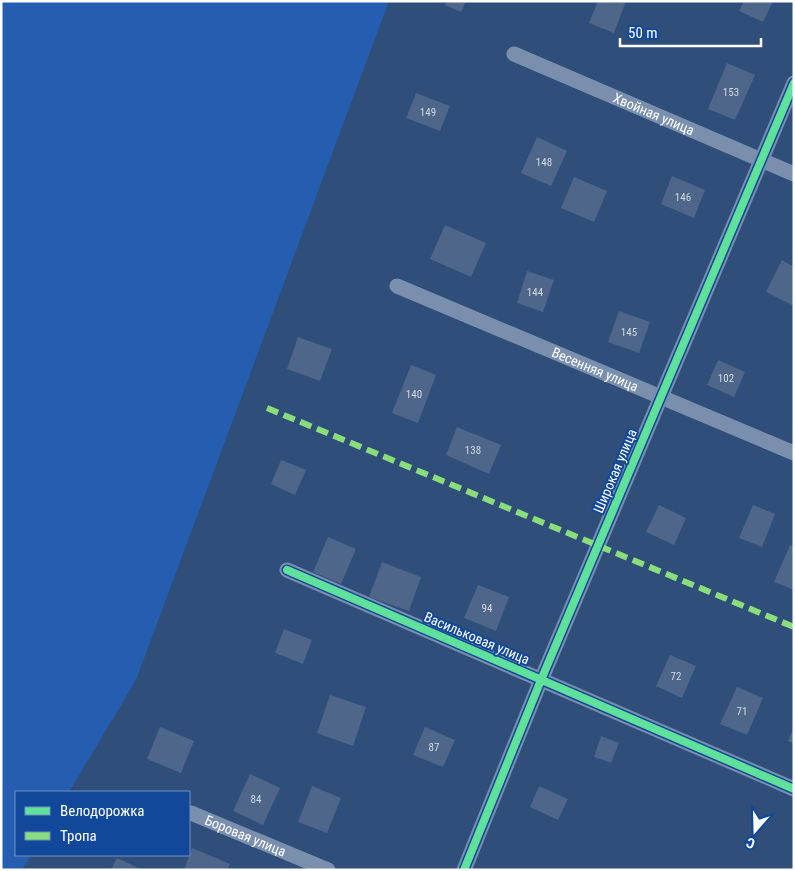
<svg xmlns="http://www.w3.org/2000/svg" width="795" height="871" font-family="'Roboto Condensed',sans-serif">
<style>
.green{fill:#255eb0}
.building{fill:#4d6689}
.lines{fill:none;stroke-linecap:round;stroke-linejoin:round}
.street{stroke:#7a8fad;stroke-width:15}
.quiet{stroke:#8add7b;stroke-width:6;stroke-dasharray:12 6;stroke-linecap:butt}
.cycleway-casing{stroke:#11489a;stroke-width:11}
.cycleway{stroke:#60e19b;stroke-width:8}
.labels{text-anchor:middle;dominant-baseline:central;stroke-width:4;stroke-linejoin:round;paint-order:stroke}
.number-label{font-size:11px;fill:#d2d9e2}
.street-label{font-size:14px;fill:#fff;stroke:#11489a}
</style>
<rect width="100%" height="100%" fill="#304e7a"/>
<path class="green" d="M1,1H389L136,680L69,792H16V855H31L22,870H1Z"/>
<path class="building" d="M447,1H466L461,12L445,5Z
M598,1H626L614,33L589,23Z
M744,1H773L763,22L739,11Z
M727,63L755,75L735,120L708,109Z
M416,93L450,106L440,131L406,118Z
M537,137L567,151L551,186L521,173Z
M672,176L705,190L694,218L661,204Z
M574,177L607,191L594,222L561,208Z
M445,225L486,243L471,277L430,259Z
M782,260L794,267V306L766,292Z
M527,271L554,280L543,312L517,303Z
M619,311L650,322L639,353L608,342Z
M298,337L332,349L320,381L287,369Z
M718,360L745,372L734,397L707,385Z
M411,365L436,375L418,423L392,413Z
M457,427L501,445L489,474L446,455Z
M281,460L306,470L295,495L271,484Z
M659,505L686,518L674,545L646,532Z
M753,505L775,514L762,547L739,538Z
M328,537L356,549L341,584L313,572Z
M790,545L794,547V590L774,582Z
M382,562L421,577L409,611L369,597Z
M478,585L509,597L496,631L464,618Z
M284,629L312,640L303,664L275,653Z
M670,655L696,666L682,698L656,686Z
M737,687L763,698L747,735L720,724Z
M330,695L366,707L353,746L317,733Z
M160,727L194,741L181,773L147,759Z
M425,727L455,740L443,767L413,755Z
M794,727V743L788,741Z
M601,736L619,743L611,763L594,757Z
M250,774L280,788L263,825L233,811Z
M312,786L341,798L327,833L298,822Z
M539,786L568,799L558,820L530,807Z
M192,848L230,864L227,870H184Z
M117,858L143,870H111Z"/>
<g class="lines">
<g class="street">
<path id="s1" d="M514,54L794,174"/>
<path id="s2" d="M397,286L794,453"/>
<path d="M287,570L794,789"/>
<path id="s3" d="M191,813L328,870"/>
<path d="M464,870L541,680L794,83"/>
</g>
<path class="quiet" d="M267,408L794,627"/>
<defs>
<path id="cycleway" d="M287,570L794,789
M464,870L541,680L794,83"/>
</defs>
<use href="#cycleway" class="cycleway-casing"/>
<use href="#cycleway" class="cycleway"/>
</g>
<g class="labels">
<g class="number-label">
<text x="731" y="92">153</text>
<text x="428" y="112">149</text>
<text x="544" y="162">148</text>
<text x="683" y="197">146</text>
<text x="535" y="292">144</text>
<text x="629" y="332">145</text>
<text x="726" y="378">102</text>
<text x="414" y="394">140</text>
<text x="473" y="450">138</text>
<text x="487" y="608">94</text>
<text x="676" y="676">72</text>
<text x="742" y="711">71</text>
<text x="434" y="747">87</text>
<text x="256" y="799">84</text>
</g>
<g class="street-label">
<text stroke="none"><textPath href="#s1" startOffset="152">Хвойная улица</textPath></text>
<text stroke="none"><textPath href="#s2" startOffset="215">Весенняя улица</textPath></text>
<text transform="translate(615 471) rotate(-67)">Широкая улица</text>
<text transform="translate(477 638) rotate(23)">Васильковая улица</text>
<text stroke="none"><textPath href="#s3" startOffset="59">Боровая улица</textPath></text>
</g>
</g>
<rect width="795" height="871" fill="none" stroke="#ffffff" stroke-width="5"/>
<rect x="15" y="791" width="175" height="65" fill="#11489a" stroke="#7091c2"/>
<rect x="25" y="807" width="25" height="8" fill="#60e19b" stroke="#7091c2"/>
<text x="60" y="816" font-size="15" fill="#ffffff">Велодорожка</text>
<rect x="25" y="832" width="25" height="8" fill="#8add7b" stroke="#7091c2"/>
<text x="60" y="841" font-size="15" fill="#ffffff">Тропа</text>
<g transform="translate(755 831) rotate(200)" stroke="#11489a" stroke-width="4" paint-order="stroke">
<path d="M0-4L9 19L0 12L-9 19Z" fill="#ffffff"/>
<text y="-8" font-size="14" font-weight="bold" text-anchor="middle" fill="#ffffff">С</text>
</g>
<path d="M620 38v8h141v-8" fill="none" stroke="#ffffff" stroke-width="2.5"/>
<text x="628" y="38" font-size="15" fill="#ffffff" stroke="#11489a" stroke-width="4" paint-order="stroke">50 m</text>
</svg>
